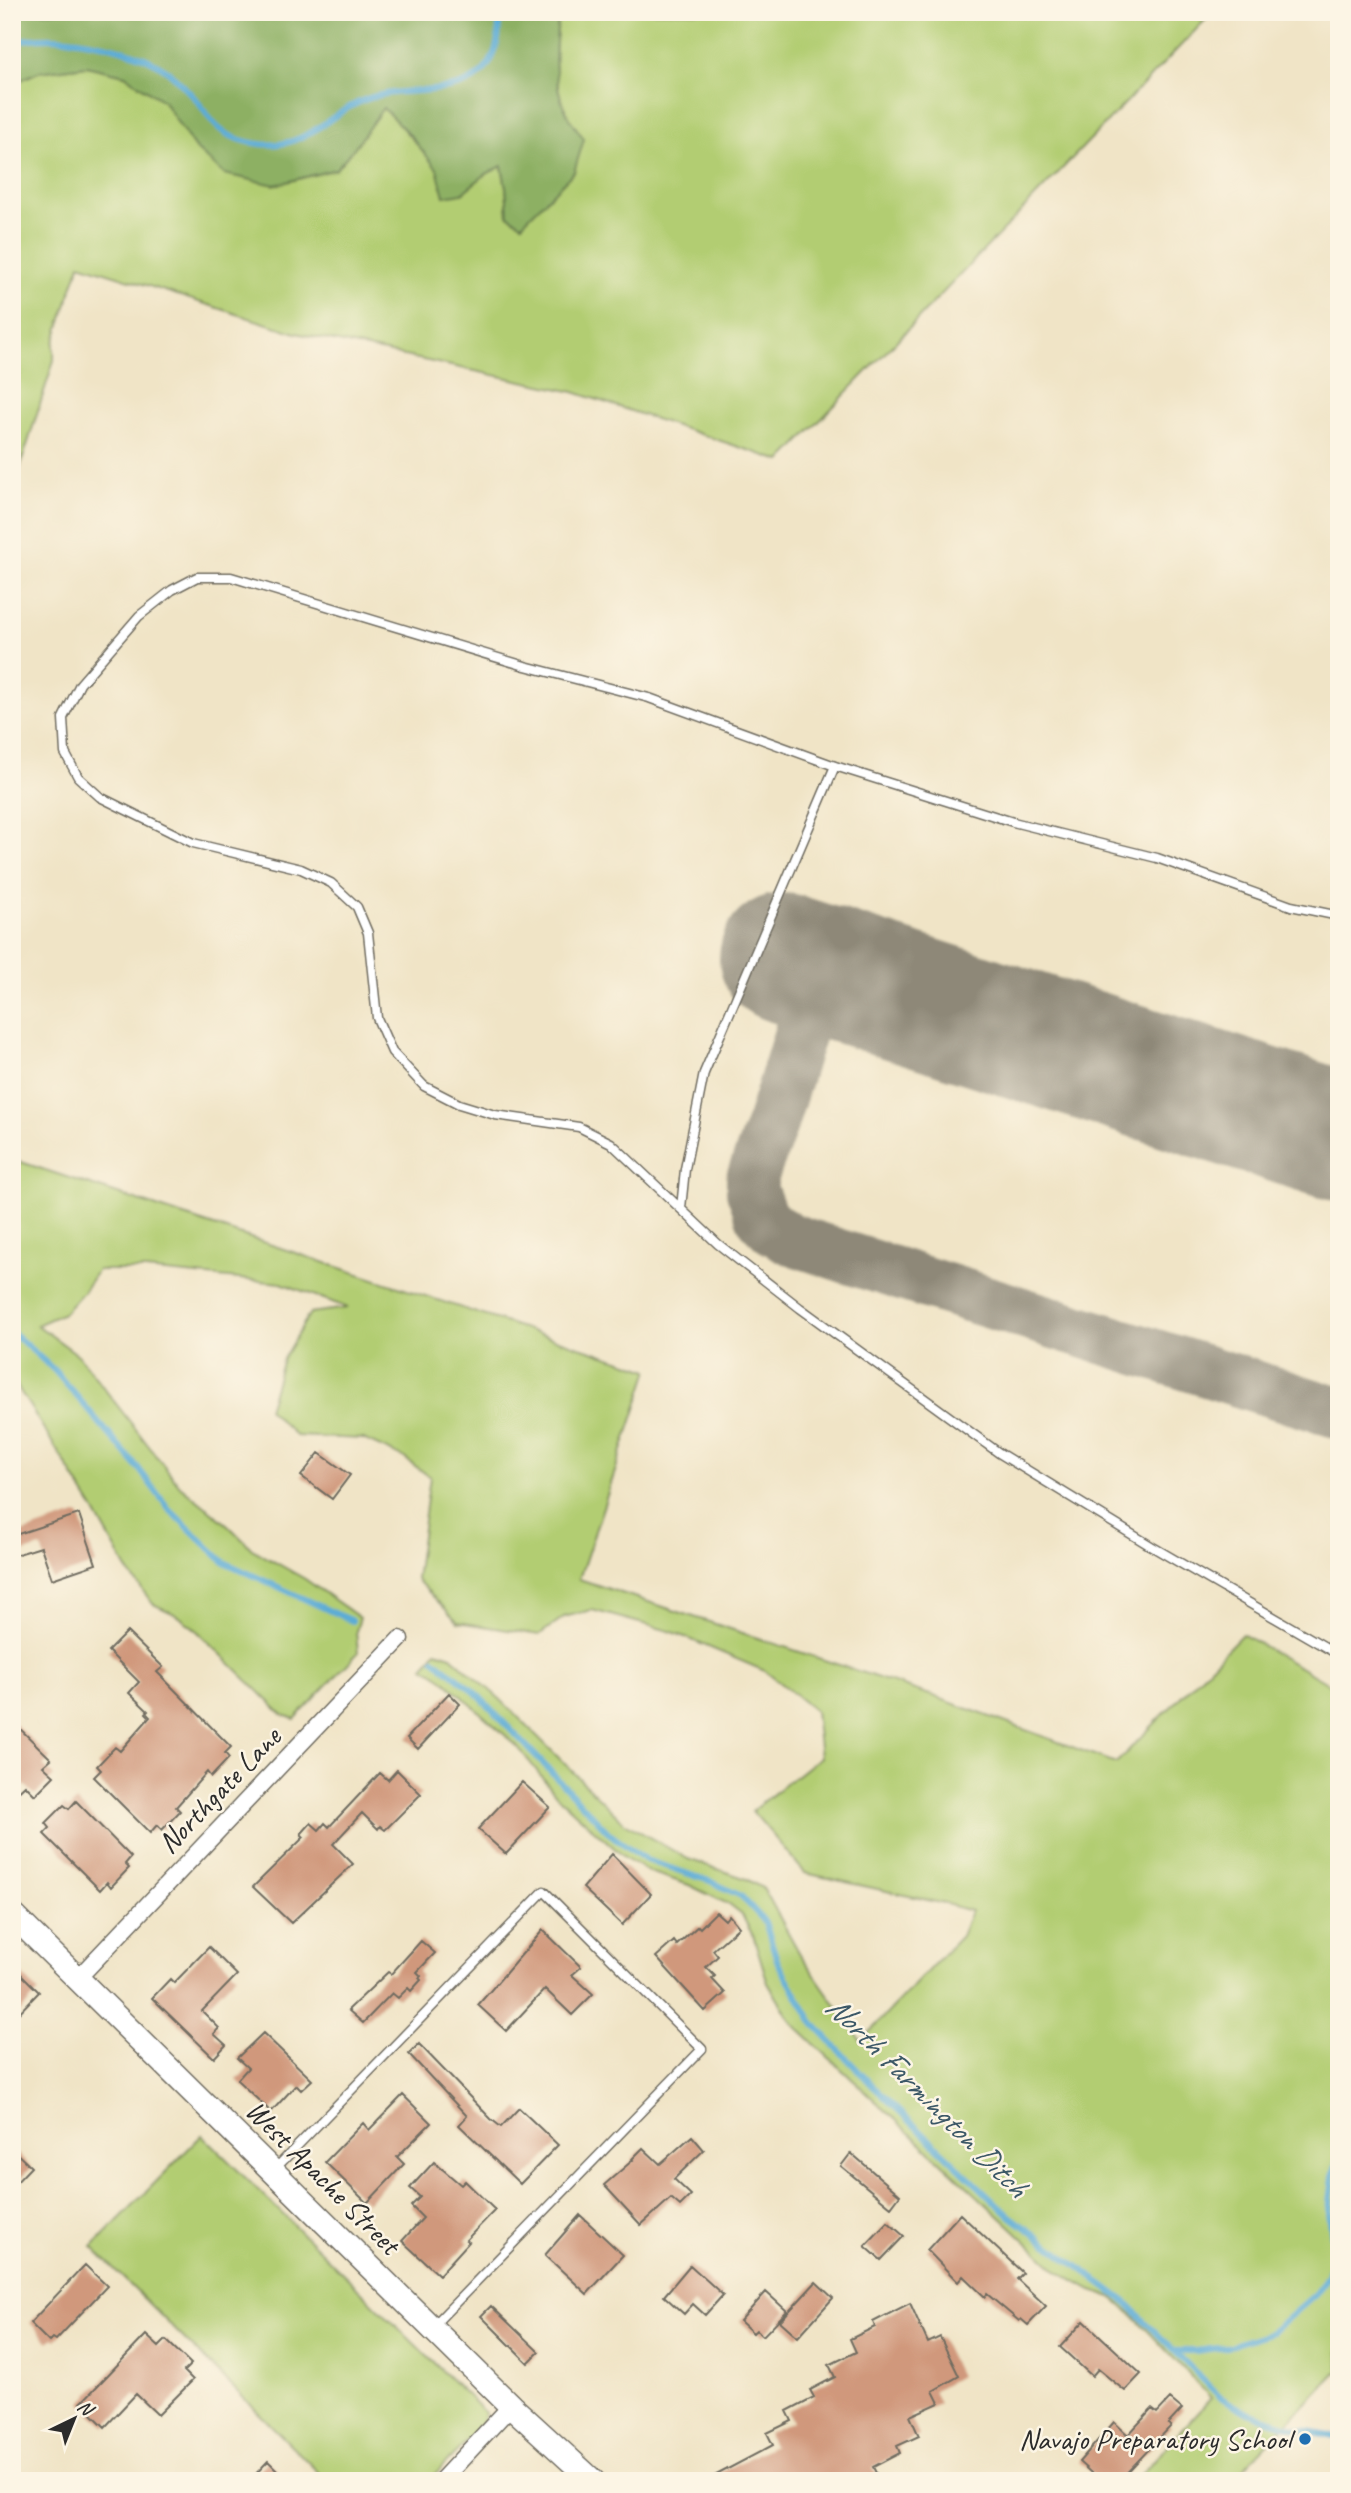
<svg xmlns="http://www.w3.org/2000/svg" width="1351" height="2493" font-family="Caveat,sans-serif">
<style>
.green{fill:#b2cd72;stroke:#6e7c4e;stroke-width:2}
.forest{fill:#8db064;stroke:#5c6e48;stroke-width:2}
.lines{fill:none;stroke-linecap:round;stroke-linejoin:round}
.stream{stroke:#5cacd6;stroke-width:6}
.taxiway{stroke:#8e8878;stroke-width:52}
.runway{stroke:#8e8878;stroke-width:130}
.building{fill:#d0987b}
.service-casing{stroke:#706c61;stroke-width:11}
.minor-casing{stroke:#706c61;stroke-width:19}
.secondary-casing{stroke:#706c61;stroke-width:26}
.service{stroke:#fff;stroke-width:8}
.minor{stroke:#fff;stroke-width:16}
.secondary{stroke:#fff;stroke-width:23}
.poi-dot{fill:#1f6fb2;stroke:#fcf5e5;stroke-width:2.5}
.labels{text-anchor:middle;dominant-baseline:central;stroke-width:5;stroke-linejoin:round;paint-order:stroke}
.street-label{font-size:30px;fill:#2b2b2b;stroke:#fcf5e5}
.poi-label{font-size:30px;fill:#2b2b2b;stroke:#fcf5e5;text-anchor:end}
.water-label{font-size:32px;font-style:italic;fill:#3c5867;stroke:#fcf5e5}
</style>
<rect width="100%" height="100%" fill="#fcf5e5"/>
<filter id="ink" filterUnits="userSpaceOnUse"><feTurbulence type="fractalNoise" baseFrequency=".0143" numOctaves="2"/><feDisplacementMap in="SourceGraphic" scale="14" xChannelSelector="R" yChannelSelector="G"/><feConvolveMatrix kernelMatrix="1 2 1 2 8 2 1 2 1" color-interpolation-filters="sRGB"/></filter>
<filter id="wash" filterUnits="userSpaceOnUse"><feTurbulence type="fractalNoise" baseFrequency=".00686" numOctaves="4" result="noise"/><feDisplacementMap in="SourceGraphic" scale="28" xChannelSelector="R" yChannelSelector="G"/><feGaussianBlur stdDeviation="1.57" result="paint"/><feColorMatrix in="noise" values="0 0 0 0 0 0 0 0 0 0 0 0 0 0 0 0 0 1.4 0 .05"/><feComposite in="paint" operator="in"/></filter>
<g filter="url(#wash)">
<rect width="100%" height="100%" fill="#f0e4c6"/>
<path class="green" d="M559,12H1213L781,461L574,392L296,333L80,264L54,343V360L12,493V84L38,72L86,66L125,75L164,102L194,147L274,185L336,169L383,107C410,135 434,166 462,193L486,174L502,166L506,187L508,215L522,224L541,204L583,140C578,130 570,121 566,111C551,81 555,44 559,12Z
M12,1159L649,1370L579,1579L930,1695L1116,1763L1242,1634L1339,1690V2373L1336,2372L1232,2481H1135L1211,2398L1134,2316L1112,2297L1092,2290L1058,2271L793,2024L768,1983L754,1938L742,1915L728,1904L689,1885L647,1871L624,1857L557,1796L517,1746L443,1679L424,1667L436,1651L451,1656L500,1699L623,1822L688,1859L744,1878L764,1889L800,1954L861,2041L961,1936L971,1911L950,1905L805,1873L752,1811L820,1757L815,1711L765,1671L673,1632L592,1610L564,1617L539,1635L458,1622L416,1579L430,1477L403,1457L363,1439L296,1436L268,1409L283,1359L310,1313L348,1308L281,1283L145,1270H98L83,1292L64,1313L37,1325L78,1355L180,1486L228,1525L252,1549L305,1579L360,1618L356,1631L358,1653L295,1719L283,1715L193,1627L177,1615L153,1604L128,1571L93,1508L12,1378Z
M202,2135L485,2413L481,2427L428,2481H327L92,2247Z"/>
<path class="forest" d="M12,12H559C555,44 551,81 566,111C570,121 578,130 584,139L574,172L522,224L508,215L506,187L502,166L486,174L462,193L444,196L437,169L409,134L383,108L355,147L336,169L275,185L224,174L194,147L164,102L125,75L86,66L38,72L12,84Z"/>
<g class="lines">
<path class="stream" d="M12,43C53,30 129,45 165,69C175,76 184,87 192,95C210,114 211,131 241,140C306,160 324,110 376,96C407,87 453,97 479,75C497,61 501,34 498,12
M12,1332L54,1370L139,1469L169,1509L224,1562L352,1621
M434,1659L476,1693L611,1835L646,1860L710,1881L741,1896L765,1922L778,1963L814,2024L872,2085L1010,2216L1126,2302L1220,2397L1248,2413L1298,2429L1339,2437
M1175,2351H1196L1226,2347L1272,2332L1313,2296L1328,2276L1334,2253L1329,2212L1333,2176L1339,2153"/>
<path class="taxiway" d="M819,970L773,1121L752,1178V1191L762,1218L773,1229L791,1239L845,1257L1339,1413"/>
<path class="runway" d="M784,958L1339,1136"/>
</g>
<g id="blocks">
<path class="building" d="M319,1453L350,1475L332,1499L301,1476Z
M79,1514L96,1564L52,1579L41,1547L12,1556V1536Z
M127,1632L163,1667L157,1672L231,1747L225,1753L229,1758L211,1777L207,1772L176,1807L180,1811L162,1830L157,1825L150,1833L94,1777L101,1770L97,1766L115,1747L120,1751L150,1717L146,1713L148,1711L129,1693L139,1682L108,1651Z
M449,1693L460,1704L418,1749L407,1738Z
M12,1721L51,1759L43,1766L54,1776L35,1795L25,1785L12,1797Z
M397,1770L421,1794L385,1830L380,1826L378,1829L362,1813L333,1844L353,1864L291,1923L253,1887L304,1837L301,1834L311,1823L319,1830L325,1823L329,1827L380,1773L388,1780Z
M522,1782L550,1807L506,1854L478,1829Z
M76,1801L131,1857L125,1864L129,1868L111,1887L107,1882L100,1890L44,1834L50,1828L46,1823L64,1805L69,1809Z
M612,1854L651,1894L622,1925L583,1888Z
M716,1912L725,1920L729,1915L739,1927L713,1950L718,1956L706,1967L715,1976L712,1979L725,1993L705,2011L656,1957L674,1941L677,1945L698,1926L700,1928Z
M543,1930L581,1967L572,1975L593,1994L572,2015L545,1989L506,2031L478,2005Z
M421,1941L435,1953L417,1972L421,1976L419,1978L421,1980L411,1991L408,1988L398,1998L392,1993L363,2023L348,2010L388,1972L391,1974Z
M209,1947L237,1975L202,2011L219,2028L214,2034L226,2045L214,2058L152,1998L170,1979L174,1983Z
M12,1965L39,1992L12,2020Z
M263,2033L312,2080L301,2090L296,2085L271,2112L237,2080L248,2068L237,2058Z
M419,2044L491,2119L501,2127L519,2108L558,2145L520,2184L459,2125L467,2116L409,2054Z
M403,2095L431,2123L397,2157L404,2164L367,2203L325,2162L363,2123L369,2130Z
M692,2136L704,2150L674,2179L691,2195L680,2206L671,2198L641,2225L604,2185L633,2160L632,2159L643,2148L660,2164Z
M12,2149L31,2167L12,2187Z
M851,2153L900,2195L891,2207L841,2166Z
M434,2162L461,2185L465,2181L495,2210L466,2240L469,2242L439,2275L402,2241L423,2218L411,2206L420,2197L410,2188Z
M960,2214L1023,2273L1017,2279L1046,2306L1028,2325L1021,2319L1019,2321L987,2294L985,2297L963,2276L958,2282L927,2250Z
M580,2215L623,2255L587,2294L545,2255Z
M888,2222L904,2236L881,2260L865,2246Z
M85,2265L107,2286L56,2340L53,2338L49,2342L30,2323Z
M690,2265L723,2295L705,2315L693,2304L684,2314L664,2296Z
M816,2282L833,2298L798,2337L780,2321Z
M766,2292L787,2311L763,2336L756,2330L753,2333L740,2321Z
M910,2303L928,2343L940,2337L959,2376L933,2391L939,2403L910,2416L919,2436L897,2446L900,2453L873,2467L877,2475L866,2481H705L773,2445L767,2433L792,2421L787,2411L814,2397L810,2390L835,2377L829,2365L856,2352L850,2339L875,2327L873,2322Z
M491,2306L539,2352L528,2363L481,2316Z
M1084,2321L1141,2374L1125,2391L1098,2369L1092,2376L1060,2347Z
M146,2335L159,2347L166,2340L191,2364L184,2371L193,2380L158,2415L136,2394L105,2427L81,2403Z
M1170,2399L1182,2409L1168,2424L1171,2426L1119,2481H1100L1079,2462L1114,2422L1128,2435L1152,2409L1157,2413Z
M268,2461L288,2481H249Z"/>
</g>
</g>
<g filter="url(#ink)">
<use href="#blocks" fill-opacity="0" stroke="#706c61" stroke-width="2"/>
<g class="lines">
<defs>
<path id="service" d="M1339,916L1291,906L1157,858L1013,822L835,766L649,698L525,666L231,577H197L172,590L139,616L80,684L63,718L65,753L78,777L100,797L193,843L301,869L331,883L357,907L368,933L377,1018L392,1052L424,1086L459,1104L495,1115L579,1127L611,1143L718,1244L800,1308L999,1453L1151,1546L1339,1655
M681,1208L685,1169L704,1073L835,766
M275,2169L544,1891L702,2049L434,2325"/>
<path id="minor" d="M78,1978L400,1639
M441,2481L511,2406"/>
<path id="secondary" d="M12,1914L511,2406L593,2481"/>
</defs>
<use href="#service" class="service-casing"/>
<use href="#minor" class="minor-casing"/>
<use href="#secondary" class="secondary-casing"/>
<use href="#service" class="service"/>
<use href="#minor" class="minor"/>
<use href="#secondary" class="secondary"/>
</g>
</g>
<circle class="poi-dot" cx="1305" cy="2439" r="7"/>
<g class="labels">
<g class="street-label">
<text transform="translate(219 1790) rotate(-46)">Northgate Lane</text>
<text transform="translate(323 2177) rotate(45)">West Apache Street</text>
</g>
<g class="poi-label">
<text x="1291" y="2439">Navajo Preparatory School</text>
</g>
<g class="water-label">
<text transform="translate(927 2096) rotate(45)">North Farmington Ditch</text>
</g>
</g>
<rect width="1351" height="2493" fill="none" stroke="#fcf5e5" stroke-width="42"/>
<g transform="translate(74 2419) rotate(43)" stroke="#fcf5e5" stroke-width="5" paint-order="stroke">
<path d="M0-5L12 26L0 18L-12 26Z" fill="#2b2b2b"/>
<text y="-10" font-size="19" font-weight="bold" text-anchor="middle" fill="#2b2b2b">N</text>
</g>
</svg>
